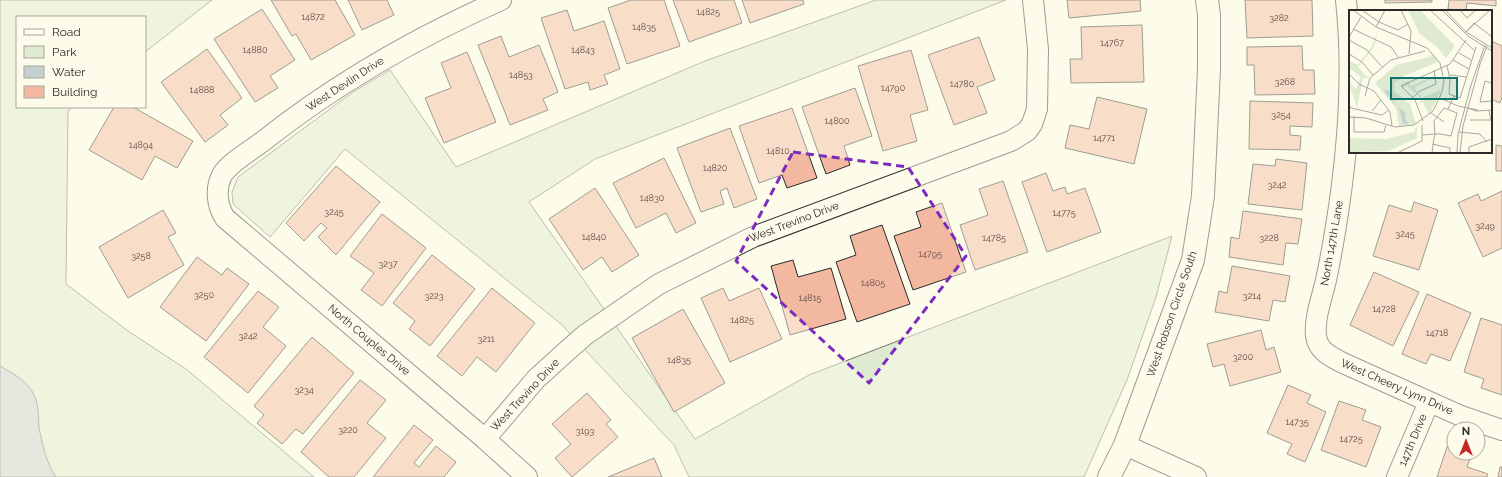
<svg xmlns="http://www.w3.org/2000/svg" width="1502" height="477" font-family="Raleway,sans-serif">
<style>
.green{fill:#deebd1;stroke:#74746e}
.water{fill:#c7d0d0;stroke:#74746e}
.building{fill:#f2b8a0;stroke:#2b2b2b}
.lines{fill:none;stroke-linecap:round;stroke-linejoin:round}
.street-casing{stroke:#2b2b2b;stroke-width:22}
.secondary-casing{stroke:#2b2b2b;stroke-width:24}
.street{stroke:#fdfbea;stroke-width:20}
.secondary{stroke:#fdfbea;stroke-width:22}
.marked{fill:none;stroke:#7b2cbf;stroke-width:3;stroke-dasharray:8 5;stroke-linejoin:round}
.labels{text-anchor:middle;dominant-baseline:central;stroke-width:3;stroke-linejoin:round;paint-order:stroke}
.number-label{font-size:9px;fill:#5d4e48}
.street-label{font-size:11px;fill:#2b2b2b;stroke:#fdfbea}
.inset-road{fill:none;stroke:#a9a89e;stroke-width:1}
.view{fill:#0f766e;fill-opacity:0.15;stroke:#0f766e;stroke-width:2}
.inset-edge{fill:none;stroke:#2b2b2b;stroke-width:2}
</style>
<rect width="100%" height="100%" fill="#fdfbea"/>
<path class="green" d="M0,0H212L145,52V17H17V107H73L68,111L66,284L128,331L186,369L314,477H0Z
M876,0H1006L595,159L529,202L695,439L809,375L1172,236L1156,297L1127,380L1084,477H689L674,445L561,324L345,149L270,237L233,204L232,192L238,177L353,92L390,70L456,167L705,61Z"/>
<path class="water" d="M0,366C12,373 24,379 32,391C39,402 38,414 39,427C42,443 46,463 56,477H0Z"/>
<path class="building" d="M271,0H335L355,35L311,60L296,34L292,36Z
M348,0H387L394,15L362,30Z
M631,0H664L680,46L627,64L608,8Z
M673,0H734L742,23L689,42Z
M742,0H803L804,4L750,23Z
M1067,0H1140L1141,11L1069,18Z
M1245,0H1312L1313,36L1247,38Z
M1385,0H1432V2L1385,3Z
M1449,0H1496V6L1467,3L1466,11L1448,9Z
M262,9L295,60L270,76L278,88L255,102L214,39Z
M567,10L574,31L604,21L620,69L604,75L608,84L590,90L588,82L565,89L541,18Z
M1142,25L1144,82L1071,83L1070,59H1082L1081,27Z
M501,36L509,57L539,45L558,92L543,99L548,110L510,125L478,45Z
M979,37L995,80L977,87L987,113L954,125L928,55Z
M1491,41L1502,46V97L1500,103L1491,99Z
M1302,46L1303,70H1314L1315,94L1255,95L1254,65H1247V47Z
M207,49L242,98L220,115L228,125L205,142L161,82Z
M911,50L928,110L910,115L917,141L883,151L858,66Z
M467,52L496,122L444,143L425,98L451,88L441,63Z
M855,88L872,136L844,146L850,165L826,174L802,107Z
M1097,97L1147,109L1134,164L1065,148L1070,125L1089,129Z
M1250,101L1313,103L1312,127L1290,126V135L1301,136L1300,150L1249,149Z
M114,107H133L193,141L177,168L155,156L142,180L89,150Z
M792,108L817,178L787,188L782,175L759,183L739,126Z
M730,128L757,199L734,208L727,188L720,191L724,204L701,212L677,148Z
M1496,145L1502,146V171H1496Z
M664,158L696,223L676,233L666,213L636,228L613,183Z
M1276,159L1307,163L1302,210L1248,204L1253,164L1275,166Z
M336,166L380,202L336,255L318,237L327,228L321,223L304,241L286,223Z
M1046,173L1053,191L1065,187L1067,194L1085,188L1101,232L1047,252L1022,182Z
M1003,181L1028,252L975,270L960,225L988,215L979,189Z
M595,188L639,255L612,272L602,257L583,270L549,219Z
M1502,191V248L1483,257L1458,203L1478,194L1481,201Z
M1414,202L1438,210L1419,270L1373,256L1389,205L1411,212Z
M942,203L966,272L913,290L894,236L921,227L916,212Z
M163,210L176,233L168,237L184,265L128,298L99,247Z
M1243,211L1302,219L1298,244L1286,243L1283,265L1229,257L1231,237L1239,239Z
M382,214L426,248L382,306L361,290L374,273L350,256Z
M882,225L910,304L857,322L836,262L856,255L850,236Z
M432,255L475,289L430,346L409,329L415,321L393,303Z
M197,257L222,275L227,268L249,284L206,341L160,307Z
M793,260L798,277L831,268L846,319L790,335L771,266Z
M1232,266L1290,276L1285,302L1273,300L1269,321L1215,312L1219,291L1227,293Z
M1374,272L1419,292L1393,346L1350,325Z
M492,288L535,323L496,372L477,357L462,376L437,356Z
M723,288L729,301L759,288L782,339L730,362L701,298Z
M258,291L279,307L263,327L286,346L248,393L204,357Z
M1427,294L1471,313L1450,361L1431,354L1426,364L1402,354Z
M683,309L725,383L674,412L632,338Z
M1481,318L1502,325V395L1481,388L1484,379L1464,372Z
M1261,330L1266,350L1274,347L1281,372L1230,386L1224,364L1213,367L1207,344Z
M312,337L354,373L303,434L296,429L282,444L257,423L264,415L254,406Z
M360,380L386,400L367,423L386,438L354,477H329L301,452Z
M1288,385L1311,395L1307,403L1326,412L1305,462L1287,454L1292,444L1267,433Z
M587,393L611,420L606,424L618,437L572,477L555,458L571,444L552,424Z
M1339,401L1366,410L1362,420L1381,427L1366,467L1321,450Z
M414,425L433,440L414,463L419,467L436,446L456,462L444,477H373Z
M1447,447L1454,450V453H1463L1471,456L1467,467L1488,474L1487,477H1437Z
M654,458L662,477H608Z
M1500,467H1502V477H1498Z"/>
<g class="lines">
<defs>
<path id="street" d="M501,0C415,38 335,84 262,142C250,151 229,163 222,175C215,189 217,206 225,218L485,439L527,477
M1346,0C1354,75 1348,152 1336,226C1333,244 1330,262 1326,280C1322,298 1314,318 1316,336C1318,351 1331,357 1343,363L1461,416L1502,430
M485,439L536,379L568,350L585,335L659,284L753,237L1011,141L1027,131L1032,124L1037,109L1038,49L1033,0
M1125,445L1196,477
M1397,477L1429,402"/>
<path id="secondary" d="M1109,477L1125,445L1193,260L1203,196L1209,69V15L1207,0"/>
</defs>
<use href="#street" class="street-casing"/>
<use href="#secondary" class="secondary-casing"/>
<use href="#street" class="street"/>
<use href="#secondary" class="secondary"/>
</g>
<path d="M0 0H1502V477H0ZM793,152L908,167L966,256L869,383L736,261Z" fill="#fdfbea" fill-opacity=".55" fill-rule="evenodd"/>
<path class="marked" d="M793,152L908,167L966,256L869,383L736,261Z"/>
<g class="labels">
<g class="number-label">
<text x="708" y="12">14825</text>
<text x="313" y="17">14872</text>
<text x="1279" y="18">3282</text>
<text x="644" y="27">14835</text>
<text x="1112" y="43">14767</text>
<text x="255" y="50">14880</text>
<text x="583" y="50">14843</text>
<text x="521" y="75">14853</text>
<text x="1285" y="82">3268</text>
<text x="962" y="84">14780</text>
<text x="893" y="88">14790</text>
<text x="202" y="90">14888</text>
<text x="1281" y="115">3254</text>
<text x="837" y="121">14800</text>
<text x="1104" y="138">14771</text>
<text x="141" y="145">14894</text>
<text x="778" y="151">14810</text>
<text x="715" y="168">14820</text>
<text x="1277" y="185">3242</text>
<text x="652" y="198">14830</text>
<text x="334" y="212">3245</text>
<text x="1064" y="213">14775</text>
<text x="1485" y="226">3249</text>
<text x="1405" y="234">3245</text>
<text x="594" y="237">14840</text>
<text x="994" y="238">14785</text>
<text x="1269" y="238">3228</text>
<text x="930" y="254">14795</text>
<text x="141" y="256">3258</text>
<text x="388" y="264">3237</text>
<text x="873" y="283">14805</text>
<text x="204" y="295">3250</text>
<text x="434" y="296">3223</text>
<text x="1252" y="296">3214</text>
<text x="810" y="298">14815</text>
<text x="1384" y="309">14728</text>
<text x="742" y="320">14825</text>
<text x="1437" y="333">14718</text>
<text x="248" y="336">3242</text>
<text x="486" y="339">3211</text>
<text x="1243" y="357">3200</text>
<text x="679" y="360">14835</text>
<text x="304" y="390">3234</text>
<text x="1297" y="422">14735</text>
<text x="348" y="430">3220</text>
<text x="585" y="431">3193</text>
<text x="1351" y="439">14725</text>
</g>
<g class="street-label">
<text transform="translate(345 84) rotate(-33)">West Devlin Drive</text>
<text transform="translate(794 222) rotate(-21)">West Trevino Drive</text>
<text transform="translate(1332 243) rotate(-80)">North 147th Lane</text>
<text transform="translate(1172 314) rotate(-71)">West Robson Circle South</text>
<text transform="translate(369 340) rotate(40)">North Couples Drive</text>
<text transform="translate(1397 387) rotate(24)">West Cheery Lynn Drive</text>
<text transform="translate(525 395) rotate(-47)">West Trevino Drive</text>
<text transform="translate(1413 440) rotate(-67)">147th Drive</text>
</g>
</g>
<g transform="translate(1349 10)">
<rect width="143" height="143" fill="#fdfbea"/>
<path d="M59,0H71L106,36L97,48L88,37L71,24ZM29,19L25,37L9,57L20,69L14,68L8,98L0,72L7,79L12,67L0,58V51L9,55L23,36ZM84,44L89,52L57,65L45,73V81L61,94L67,114L50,116L47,98L26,73L47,55L80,47ZM86,66L65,78L73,88L93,79L80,105L74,92L68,94L73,90L67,83L57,75L54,79L52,76L59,71L62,76ZM68,115V128L40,141L0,142V128L37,129L65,122Z" fill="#deebd1"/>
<path d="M34,79L40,81L47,96L57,103L56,109L60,114H54L51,101Z" fill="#c7d0d0"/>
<path class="inset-road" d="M13,0L30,12L49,20L59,14M52,0L62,21L60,44M81,0L126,41M93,0L119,26L143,41M96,0L117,22L143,38M111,0L118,8L127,0M125,13L143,27M27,17L36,0M4,19L42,37L49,47M117,22L141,0M117,22L125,13M0,27L12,7M0,30L18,40L34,58M110,43L122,50M0,44L13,52L24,65M104,50L120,59M98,56L101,69L100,84L111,88L127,37M0,64L10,74L25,81L41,102L43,116M101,65L117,67M143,73L136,71L131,92L143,91M16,86L21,68L42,50L76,41M63,88L71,81L87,74L85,60M91,88L109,96L129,100M0,95L2,98L33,105L40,100M119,98L127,101L143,100M99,99L105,86M23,101L32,90M140,101L143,115M82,103L95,112M5,106V122H35L37,115M0,107L17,108L46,117L65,115L84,101L93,82L95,71L91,53L78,38L27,17L4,0M121,110H141M74,111L66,90L52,76L101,54L117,30M110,122L131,124L138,132M73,125L86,124H91L102,126L108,103L95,98L85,111V112L86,124L85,128L83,143M83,134L101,138V143M48,143L73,131V115M108,143L109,124L122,75L136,35M111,143L114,116L131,54L138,36M120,143V137L143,129"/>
<path class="view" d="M42,68H108V89H42Z"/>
<rect width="143" height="143" class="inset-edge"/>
</g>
<rect x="16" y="16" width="130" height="92" fill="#fdfbea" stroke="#a9a89e"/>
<rect x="24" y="29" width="20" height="6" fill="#fdfbea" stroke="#a9a89e"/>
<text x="52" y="36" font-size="12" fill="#2b2b2b">Road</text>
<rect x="24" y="46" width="20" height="12" fill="#deebd1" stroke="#a9a89e"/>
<text x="52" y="56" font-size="12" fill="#2b2b2b">Park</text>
<rect x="24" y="66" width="20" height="12" fill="#c7d0d0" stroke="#a9a89e"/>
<text x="52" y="76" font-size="12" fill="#2b2b2b">Water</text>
<rect x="24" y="86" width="20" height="12" fill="#f2b8a0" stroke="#a9a89e"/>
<text x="52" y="96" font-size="12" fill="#2b2b2b">Building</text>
<g transform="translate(1466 441)"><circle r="19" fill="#fdfbea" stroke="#a9a89e"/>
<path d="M0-3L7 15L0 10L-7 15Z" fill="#c62828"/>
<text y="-6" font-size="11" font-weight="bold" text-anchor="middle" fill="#2b2b2b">N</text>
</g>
</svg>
